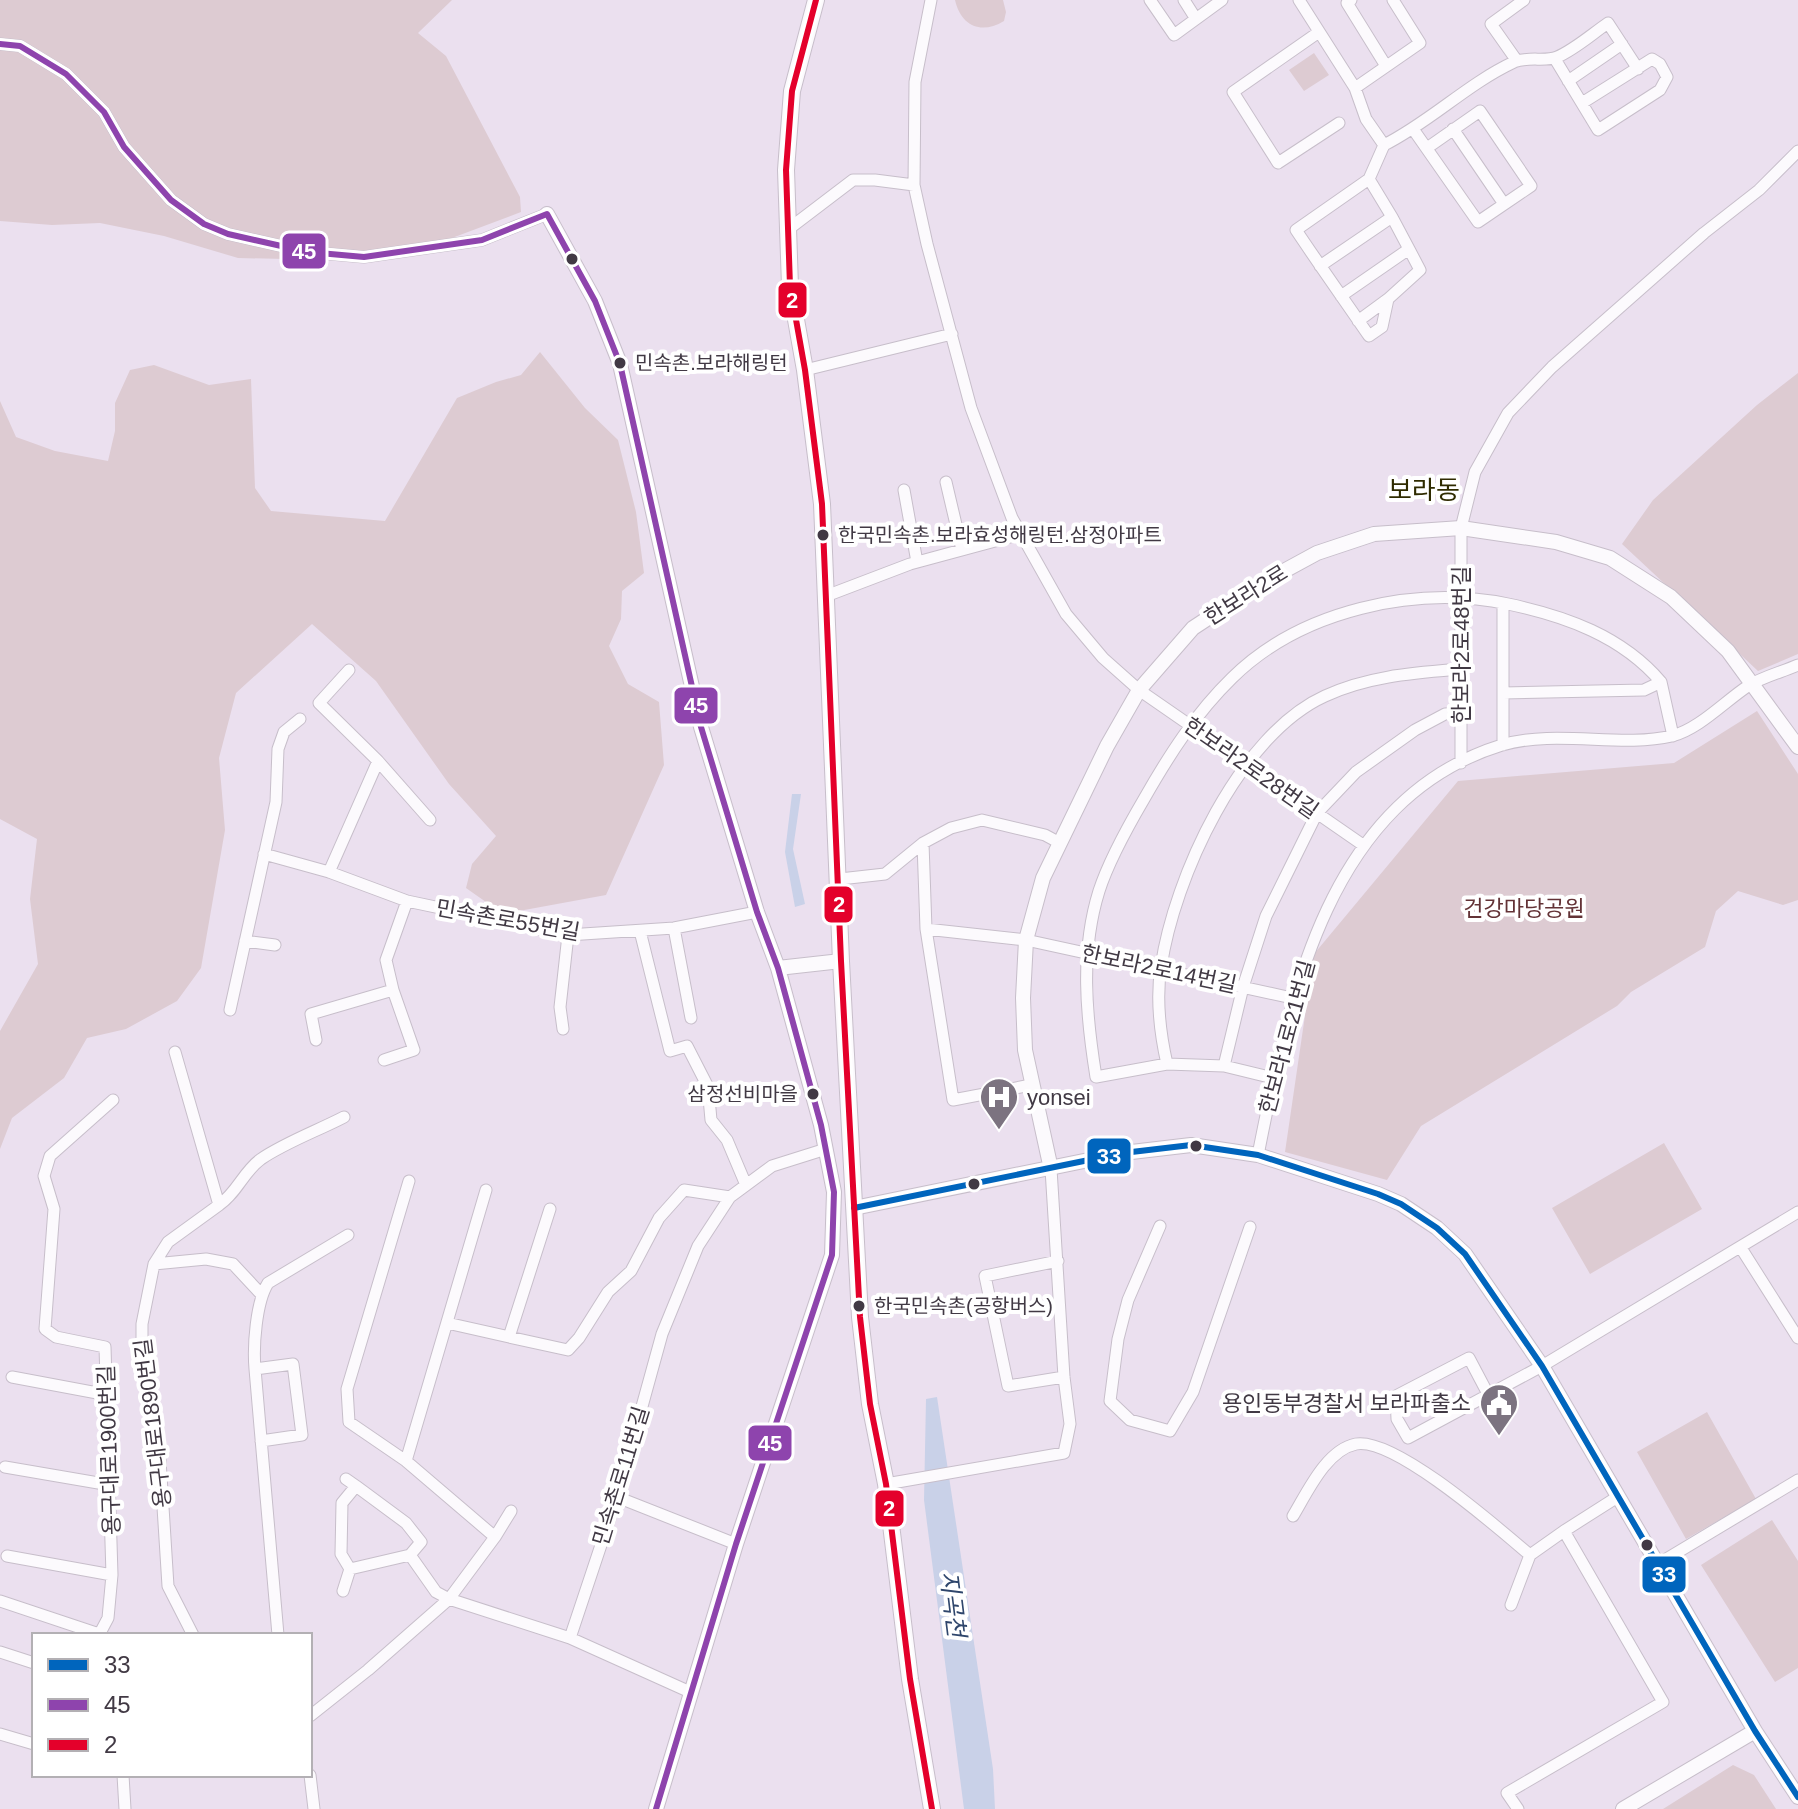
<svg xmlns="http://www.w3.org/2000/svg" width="1798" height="1809" font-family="Arial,'Noto Sans KR',sans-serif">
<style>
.green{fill:#ddcbd2}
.water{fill:#c9d1e8}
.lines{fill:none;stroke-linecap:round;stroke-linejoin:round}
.minor-casing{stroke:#c7beca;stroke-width:13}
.tertiary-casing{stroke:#c7beca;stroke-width:16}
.secondary-casing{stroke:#c7beca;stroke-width:18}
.minor{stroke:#fcfafd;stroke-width:11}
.tertiary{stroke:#fcfafd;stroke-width:14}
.secondary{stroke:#fcfafd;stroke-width:16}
.bus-1-casing{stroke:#fff;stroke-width:12}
.bus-2-casing{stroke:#fff;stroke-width:12}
.bus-3-casing{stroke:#fff;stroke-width:12}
.bus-1{stroke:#0065bd;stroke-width:6}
.bus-2{stroke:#8e44ad;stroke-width:6}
.bus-3{stroke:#e4002b;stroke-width:6}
.bus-dot{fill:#413944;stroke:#fff;stroke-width:3}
.labels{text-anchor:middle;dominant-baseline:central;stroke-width:8;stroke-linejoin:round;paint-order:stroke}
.bus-label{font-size:20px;fill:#413944;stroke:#fff;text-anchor:start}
.street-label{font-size:22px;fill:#413944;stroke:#fff}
.park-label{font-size:22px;fill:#633236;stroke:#fff}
.poi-label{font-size:22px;fill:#413944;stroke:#fff;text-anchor:start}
.water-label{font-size:24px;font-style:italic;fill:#2f466c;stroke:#fff}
.quarter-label{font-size:26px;fill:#2f2b00;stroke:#fff}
.line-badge{stroke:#fff;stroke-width:3}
.badge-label{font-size:22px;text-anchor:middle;font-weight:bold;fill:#fff}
</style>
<rect width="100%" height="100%" fill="#ebe0ef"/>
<path class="green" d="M0,0H452L418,33L446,56L520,197L521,212L420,250L325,254L286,259L238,258L164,236L100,223L52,225L0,221Z
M955,0H1003L1006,12L1004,21C981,35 961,26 955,0Z
M1314,53L1329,75L1304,91L1289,70Z
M540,352L585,408L618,440L636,512L644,573L622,591L621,619L609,646L628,684L659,702L664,765L606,895L503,914L466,888L472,864L496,836L449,784L376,681L312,624L236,693L219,758L225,830L201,968L177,1001L126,1029L87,1038L64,1078L12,1118L0,1149V1031L38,964L30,899L37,839L0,819V401L16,437L55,451L108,461L115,431V403L130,370L154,365L209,385L251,379L255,488L271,511L385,521L457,398L496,382L521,375Z
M1798,373V654L1758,671L1622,544L1653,500L1757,405Z
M1757,711L1798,774V900L1783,905L1738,891L1716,911L1705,947L1631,992L1617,1006L1421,1126L1387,1180L1285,1152L1314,954L1458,781L1674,763Z
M1664,1143L1702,1209L1590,1274L1552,1208Z
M1707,1412L1756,1499L1686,1539L1637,1452Z
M1772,1520L1798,1561V1668L1775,1682L1701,1565Z
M1733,1765L1754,1775L1776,1809H1663Z"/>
<path class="water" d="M792,794H801L793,849L805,904L795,907L785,852Z
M937,1397L993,1769L995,1809H964L924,1500L926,1399Z"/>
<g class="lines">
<defs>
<path id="minor" d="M931,0L915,82L914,185L927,244L971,408L1012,518L1066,614L1103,658L1139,690L1363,845
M1150,0L1174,35L1222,0
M1184,0L1196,19
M1299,0L1355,88L1366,119L1384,145L1369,179L1296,230C1320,266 1345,301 1369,336L1382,327L1388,299L1420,270L1409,249L1341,296
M1351,0L1347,3L1386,66
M1319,32L1233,92L1278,163L1339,123
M0,44L20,46L66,74L104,112L124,147L171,200L204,224L228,234L308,252L364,257L482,240L547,214
M1555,59L1598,130L1660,90L1667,77L1660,64L1652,59L1582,103
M1517,61L1491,24L1524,0
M1568,81L1622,44
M1355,88L1420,43L1393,0
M1413,129L1478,222L1531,186L1480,111L1427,148
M1453,129L1504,204
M1384,145C1430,122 1467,84 1514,62C1529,56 1545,62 1557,57C1574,50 1592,34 1608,23L1638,69
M1392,217L1409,249
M786,231L853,180H875L914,185
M1320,266L1392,217L1369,179
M1358,321L1388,299
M805,370L952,334
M946,482L962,550
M904,490L917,562
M826,596L910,564L1021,534
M349,670L319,703L378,761L430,820
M1661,682L1673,736
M1461,713L1445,714L1415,730L1356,772L1317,813L1266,916L1243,987L1224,1066L1167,1064L1096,1077C1086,1015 1080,952 1099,891C1109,860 1127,828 1144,799C1169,755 1196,713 1232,678C1301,610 1415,585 1508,604C1565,616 1622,636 1661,682L1644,690L1503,693
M1503,745V603
M1461,763V528L1475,472L1508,413L1552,367L1704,233L1759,190L1798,151
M923,843L926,929L953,1100L1031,1085
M264,854L329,872L407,901L568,935L674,928L757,912
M329,872L378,761
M840,879L885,874L923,843L951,828L982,820L1045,835L1058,842
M674,928L691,1018
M926,929L1026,940L1292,998
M640,931L670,1051L687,1046L708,1087L711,1120L727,1140L746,1185
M245,941L275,945
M230,1010L276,802L278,749L284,732L300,719
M563,1029L560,1007L568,935
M316,1040L311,1014L393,990
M175,1052L219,1205L168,1242L154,1264L142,1324V1353L158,1428L168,1586L193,1635
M384,1060L414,1050L393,990L386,960L407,901
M1167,1064C1160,1033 1156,998 1161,967C1174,878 1239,735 1325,696C1368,676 1414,673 1461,669
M1224,1066L1273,1078
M1258,1155C1289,999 1327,799 1502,745C1556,729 1620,748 1672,736C1699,729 1724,702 1748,686C1762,677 1782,672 1798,665
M486,1190L406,1461L495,1537L449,1599L570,1638
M219,1205C237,1193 243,1172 261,1159C286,1142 317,1131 344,1117
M550,1209L509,1337L568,1350L579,1338L608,1292L631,1271L659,1218L684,1190L730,1197
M1160,1226L1128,1300L1118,1339L1110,1401L1130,1420L1170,1431L1193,1392L1250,1227
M1741,1248L1798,1338
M1058,1261L985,1276L1008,1386L1064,1377
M154,1264L206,1259L233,1264L261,1294
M447,1323L509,1337
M255,1369C253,1346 256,1302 268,1283L348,1235
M12,1377L108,1395
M1488,1394L1469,1358L1396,1396L1397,1419L1408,1438L1542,1366L1798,1212
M261,1441L302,1435L293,1364L255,1369L278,1635
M406,1461L349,1422L347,1389L409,1181
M5,1467L110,1485
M346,1479L356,1486
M886,1484L1064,1453L1070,1424L1064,1377L1051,1169
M356,1486L406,1523L421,1542L410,1555L350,1569L341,1554L342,1503Z
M617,1497L736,1544
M1293,1516C1307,1493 1326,1450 1356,1444C1395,1437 1499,1529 1530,1555
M495,1537L511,1511
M7,1556L112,1575
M1658,1564L1798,1480
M343,1591L350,1569
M0,1601L99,1634
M1511,1605L1530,1555L1564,1531
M99,1635L108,1618L112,1575L105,1347L56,1337L45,1329L54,1209L44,1176L50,1156L113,1100
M0,1652L34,1663
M690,1692L570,1638L617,1497L662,1334L698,1246L730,1197L772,1166L826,1149
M310,1716L368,1670L449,1599L436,1592L410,1555
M0,1734L34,1744
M123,1775L125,1809
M310,1775L314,1809
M1518,1809L1507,1793L1663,1702L1564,1531L1619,1496"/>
<path id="tertiary" d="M547,214L595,301L620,364L701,727L757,912L778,968L821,1125L834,1192L832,1255L736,1544L656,1809
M778,968L841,961
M1051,1169L1025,1050L1023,998L1026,940L1043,878L1107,746L1139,690L1193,628L1260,584L1317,553L1374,534L1461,528L1556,542L1610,558L1671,597L1728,651L1798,747
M854,1208L1123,1153L1191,1145L1258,1155L1378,1194L1401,1204L1437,1228L1465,1254L1542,1366L1755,1731L1798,1797
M1623,1809L1755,1731"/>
<path id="secondary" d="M816,0L792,91L786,170L790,286L805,370L822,504L841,961L860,1317L870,1404L886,1484L910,1679L932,1809"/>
</defs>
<use href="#minor" class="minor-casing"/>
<use href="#tertiary" class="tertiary-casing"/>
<use href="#secondary" class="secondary-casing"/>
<use href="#minor" class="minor"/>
<use href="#tertiary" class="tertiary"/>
<use href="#secondary" class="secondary"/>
<defs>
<path id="bus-1" d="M854,1208L1123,1153L1191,1145L1258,1155L1378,1194L1401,1204L1437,1228L1465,1254L1542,1366L1755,1731L1798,1797"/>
<path id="bus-2" d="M0,44L20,46L66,74L104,112L124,147L171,200L204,224L228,234L308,252L364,257L482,240L547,214L595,301L620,364L701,727L757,912L778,968L821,1125L834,1192L832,1255L736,1544L656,1809"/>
<path id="bus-3" d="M816,0L792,91L786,170L790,286L805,370L822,504L841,961L860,1317L870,1404L886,1484L910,1679L932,1809"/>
</defs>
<use href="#bus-1" class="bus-1-casing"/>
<use href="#bus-2" class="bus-2-casing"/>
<use href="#bus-3" class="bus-3-casing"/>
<use href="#bus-1" class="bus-1"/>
<use href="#bus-2" class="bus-2"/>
<use href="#bus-3" class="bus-3"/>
</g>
<defs>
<symbol id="hospital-pin" viewBox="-11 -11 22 30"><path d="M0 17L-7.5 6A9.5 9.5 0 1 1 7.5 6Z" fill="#7c7380" stroke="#fff"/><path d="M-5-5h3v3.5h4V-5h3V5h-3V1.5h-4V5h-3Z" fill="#fff"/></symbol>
<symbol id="civic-pin" viewBox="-11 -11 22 30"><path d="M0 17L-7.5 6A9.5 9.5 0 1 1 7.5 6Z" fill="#7c7380" stroke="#fff"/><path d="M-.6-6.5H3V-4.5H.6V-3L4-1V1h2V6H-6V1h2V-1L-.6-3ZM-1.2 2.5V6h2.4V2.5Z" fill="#fff"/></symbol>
</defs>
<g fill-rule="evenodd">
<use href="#hospital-pin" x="977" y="1075" width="44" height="60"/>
<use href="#civic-pin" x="1477" y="1381" width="44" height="60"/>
</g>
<g class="bus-dot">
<circle cx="572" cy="259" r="7"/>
<circle cx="620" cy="363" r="7"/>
<circle cx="823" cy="535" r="7"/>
<circle cx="813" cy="1094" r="7"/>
<circle cx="1196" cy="1146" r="7"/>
<circle cx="974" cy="1184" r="7"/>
<circle cx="859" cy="1306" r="7"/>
<circle cx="1647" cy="1545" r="7"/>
</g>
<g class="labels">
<g class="bus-label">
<text x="635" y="363">민속촌.보라해링턴</text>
<text x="838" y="535">한국민속촌.보라효성해링턴.삼정아파트</text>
<text x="798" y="1094" text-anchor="end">삼정선비마을</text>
<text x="874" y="1306">한국민속촌(공항버스)</text>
</g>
<g class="street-label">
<text transform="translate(1246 595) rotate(-32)">한보라2로</text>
<text transform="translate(1461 645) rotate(-90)">한보라2로48번길</text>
<text transform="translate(1251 768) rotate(35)">한보라2로28번길</text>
<text transform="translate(508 920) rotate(10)">민속촌로55번길</text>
<text transform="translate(1159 969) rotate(12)">한보라2로14번길</text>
<text transform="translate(1287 1037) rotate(-75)">한보라1로21번길</text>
<text transform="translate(153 1423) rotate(-97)">용구대로1890번길</text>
<text transform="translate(109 1450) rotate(-92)">용구대로1900번길</text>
<text transform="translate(621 1476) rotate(-73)">민속촌로11번길</text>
</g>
<g class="park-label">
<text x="1524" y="908">건강마당공원</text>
</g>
<g class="poi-label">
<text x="1027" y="1097">yonsei</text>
<text x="1471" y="1403" text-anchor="end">용인동부경찰서 보라파출소</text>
</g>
<g class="water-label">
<text transform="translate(953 1604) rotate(83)">지곡천</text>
</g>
<g class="quarter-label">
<text x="1424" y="490">보라동</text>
</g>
</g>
<g class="line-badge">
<rect x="281" y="232" width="46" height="38" rx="8" fill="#8e44ad"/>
<rect x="777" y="281" width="31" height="38" rx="8" fill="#e4002b"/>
<rect x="673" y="686" width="46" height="39" rx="8" fill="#8e44ad"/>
<rect x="823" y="885" width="31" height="39" rx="8" fill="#e4002b"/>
<rect x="1086" y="1137" width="46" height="38" rx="8" fill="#0065bd"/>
<rect x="747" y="1424" width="46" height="38" rx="8" fill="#8e44ad"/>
<rect x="874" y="1489" width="31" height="39" rx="8" fill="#e4002b"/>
<rect x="1641" y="1555" width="46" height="39" rx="8" fill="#0065bd"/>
</g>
<g class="badge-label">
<text x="304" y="259">45</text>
<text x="792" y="308">2</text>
<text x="696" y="713">45</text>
<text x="839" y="912">2</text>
<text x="1109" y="1164">33</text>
<text x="770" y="1451">45</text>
<text x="889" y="1516">2</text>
<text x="1664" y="1582">33</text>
</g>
<rect x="32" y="1633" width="280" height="144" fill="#ffffff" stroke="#b3b0b4" stroke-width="2"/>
<rect x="48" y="1659" width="40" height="12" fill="#0065bd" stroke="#b3b0b4" stroke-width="2"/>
<text x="104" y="1673" font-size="24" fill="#413944">33</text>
<rect x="48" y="1699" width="40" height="12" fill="#8e44ad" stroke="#b3b0b4" stroke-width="2"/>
<text x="104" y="1713" font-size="24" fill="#413944">45</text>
<rect x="48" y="1739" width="40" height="12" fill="#e4002b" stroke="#b3b0b4" stroke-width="2"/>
<text x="104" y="1753" font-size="24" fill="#413944">2</text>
</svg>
